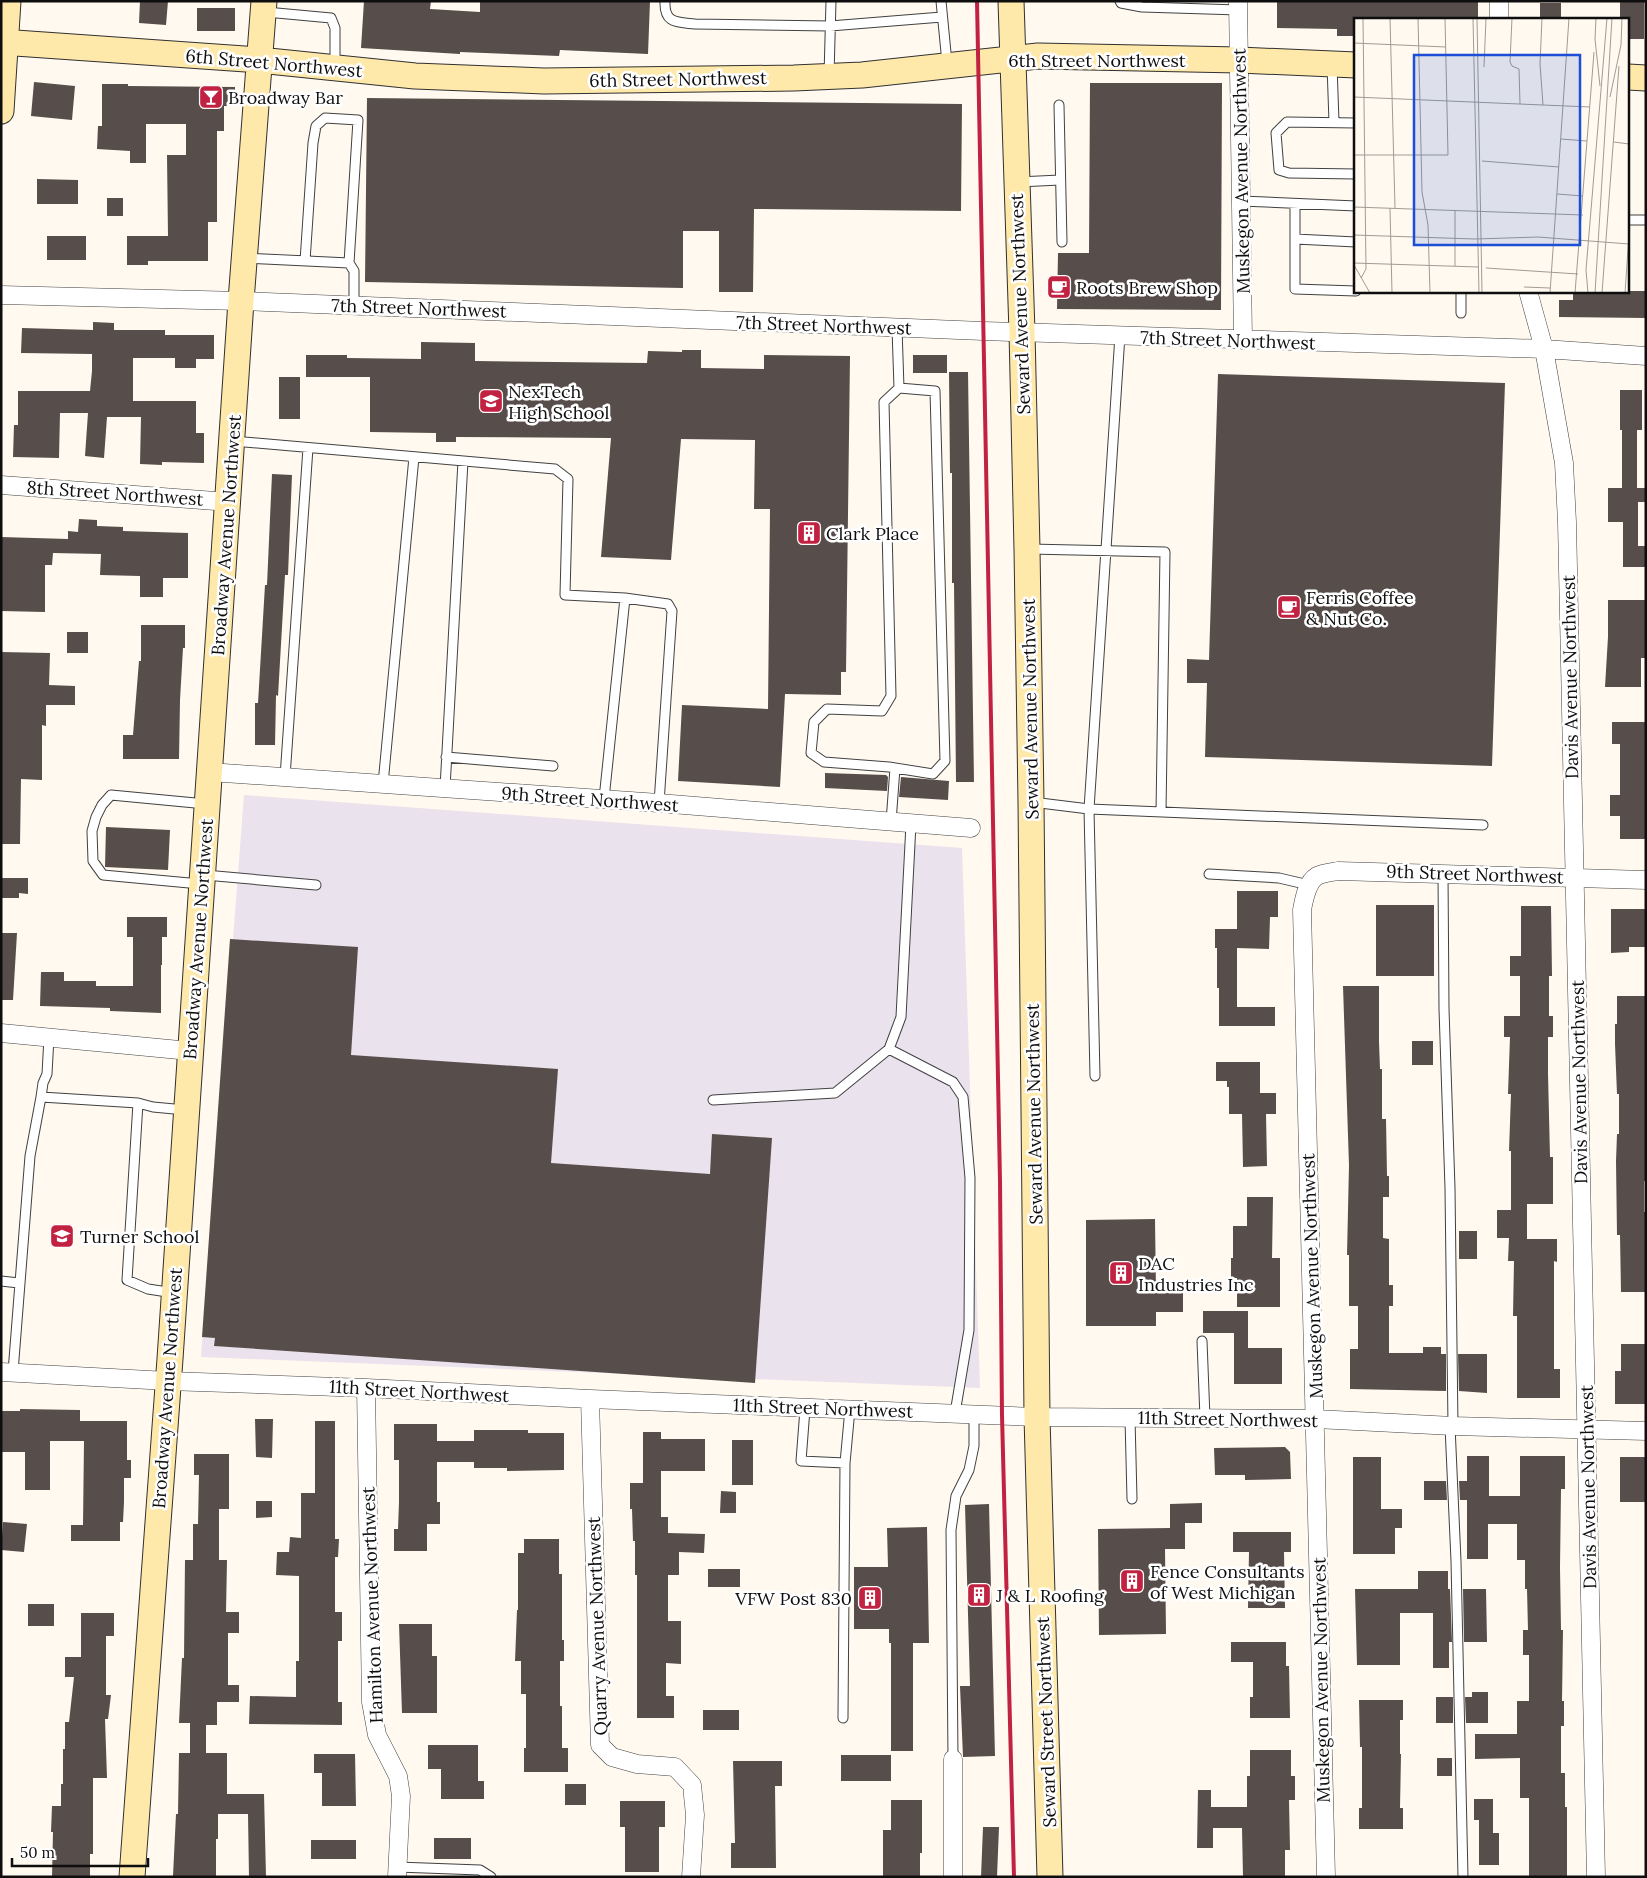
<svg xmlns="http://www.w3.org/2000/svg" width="1647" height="1878" font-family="Lora,serif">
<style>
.industrial{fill:#eae2ed}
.building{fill:#574d4a}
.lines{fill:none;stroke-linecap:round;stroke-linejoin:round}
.lane-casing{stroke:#414141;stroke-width:11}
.street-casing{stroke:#414141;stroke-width:19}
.secondary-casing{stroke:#303030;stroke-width:27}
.lane{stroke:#fff;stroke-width:9}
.street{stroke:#fff;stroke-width:18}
.secondary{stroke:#ffe9aa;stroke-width:25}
.rail{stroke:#c22241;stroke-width:4}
.labels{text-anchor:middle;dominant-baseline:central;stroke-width:5;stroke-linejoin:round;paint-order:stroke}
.street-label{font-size:18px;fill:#0e0e0e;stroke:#fff}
.poi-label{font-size:18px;fill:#0e0e0e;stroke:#fff;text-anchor:start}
.inset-road{fill:none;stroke:#9f9b95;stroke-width:1}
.view{fill:#1d4ed8;fill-opacity:0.15;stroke:#1d4ed8;stroke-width:2.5}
.inset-edge{fill:none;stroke:#0e0e0e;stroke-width:2.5}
</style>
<rect width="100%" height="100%" fill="#fff9ef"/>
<path class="industrial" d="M244,795L962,848L980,1388L201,1357Z"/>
<path class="building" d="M140,1H168L166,25L139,23Z
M364,1H431L430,9L480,12V1H650L648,54L560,50L559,56L460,52V54L361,48Z
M1277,1H1478V19H1356V36H1337V29L1277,28Z
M1620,1H1644V39H1628V19H1620Z
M1540,3H1561V19H1540Z
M197,8H235V31H197Z
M34,82L75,86L72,120L31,116Z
M1090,83H1222L1221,310L1057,309L1058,253H1089Z
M102,84H128V86L235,87V106H224V131H217V222H208V261H148V265H127V236H168L167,155H186V124H146V163H130V151L97,149L98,126H102Z
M367,98L962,104L961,211L754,209L753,292H719V231H683V288L365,282Z
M37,179L78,180V204H37Z
M107,198H123V216H107Z
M47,236H86V260H47Z
M1573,291H1646V318L1559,317V300H1573Z
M93,322L114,323V330H165V335H214V359H196V368H175V358H133V401H196V433H204V463L162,462V465L140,464L141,417H107L104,458L85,456L88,413H60L59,458L13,457L14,425H18V391H90L92,371V354L21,353L22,328L93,330Z
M421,342L475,343V361L647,363L648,351L682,352V350H701V368L764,369V355L850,356L846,672H841V695L785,694L780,787L678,781L682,705L768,709L770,509H754L755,440L681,439L671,560L601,557L611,438L456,437V442H436V433L370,432V377H306V355H347V358L421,359Z
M913,355H947V373H913Z
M949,372H968L974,782H956L954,583H952V473H950Z
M1218,374L1505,383L1492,766L1205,757L1207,683H1187V659L1209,660Z
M279,377H300V419H279Z
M1620,390H1642V430H1637V488H1646V502H1638V546H1646V567H1623V522H1608V488H1622V430H1620Z
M272,474L292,475L288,575H285L278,696L276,695L275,745H255V703H258L265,585H267Z
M79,519L97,520V526L123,527V531L188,533V578H163V597H140V576L100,575L101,554L53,553L52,565H45V612L1,611V537L68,539V531L78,532Z
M1608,600H1646V658H1641V687H1605L1608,637Z
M141,625H185V648H183L180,700L179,759H123V735H133L139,661H141Z
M67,632H88V653H67Z
M1,652L50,653L49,685L75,686V705H46V726L42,725V780L21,779L20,844H1Z
M1612,722H1646V839H1620V816H1610V795H1620V744H1612Z
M825,773L886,775L888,777L887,791L825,788Z
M901,777L949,781L948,800L899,797Z
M106,827L170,830L168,870L105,867Z
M1,878H28V894L19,893V898H1Z
M1237,891H1278V917H1270L1269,949L1237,948V1007H1275V1026H1219V988H1217V948H1215V929H1237Z
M1376,905H1434V976H1376Z
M1521,906H1551L1552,976H1549V1016H1553V1037H1548V1074L1550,1157H1553V1204H1527V1239H1557V1262L1554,1261V1369H1560V1398H1517V1316H1513L1514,1261H1508L1509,1238H1497V1210H1511V1151H1509L1511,1094H1508L1510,1037H1504V1016H1520V976H1510V956H1521Z
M1611,909H1646V947H1629V952L1611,953Z
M127,917H167V937H162V965H161V1013L110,1011V1008L40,1006L41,972H64V981H96V986H133V937H127Z
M1,933H17L13,1000H1Z
M230,939L358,947L351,1055L558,1069L551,1163L710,1174L712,1134L772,1138L755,1383L214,1346L215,1338L202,1337Z
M1343,986H1379V1042L1380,1069H1382V1119H1386L1387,1176H1389V1197H1383V1238L1389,1239V1285H1393V1306H1389V1353H1423V1347H1441V1354H1446V1391L1350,1389V1349H1358V1306H1349V1255H1347L1349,1165Z
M1617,996H1646V1181H1644V1212H1646V1292H1621L1620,1235H1617L1616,1161L1617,1134H1619V1094H1617L1615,1044V1024H1617Z
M1412,1041H1433V1065H1412Z
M1216,1062H1260V1093H1276V1114H1266L1267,1166L1243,1167L1242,1114H1229V1087H1227V1081H1216Z
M1247,1197H1273L1272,1258H1280V1307H1237V1278H1231V1258H1233V1226H1247Z
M1155,1219L1156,1293H1183V1312H1156V1326H1086V1220Z
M1459,1231H1477V1259H1459Z
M1203,1311H1248V1348H1282V1384H1234V1333H1203Z
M1621,1344H1646V1404H1615V1371H1621Z
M1458,1354H1487V1393L1459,1391Z
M20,1409L80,1410V1421H127V1460H131V1478H124V1502L123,1522H120V1541H71V1525H83L84,1441H50V1490H25V1452H1V1411H20Z
M255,1419H273L272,1458L256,1457Z
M315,1421H335V1539H339L338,1557H335V1612H342V1641H338V1702H342V1725L249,1724L250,1696L296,1697V1661H299V1576L276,1575L277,1552H289L290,1537L301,1538V1493H315Z
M394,1424H437V1441H474V1430H528V1433H564V1470L507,1471V1468H474V1462H437V1502H440V1524H427V1551H394V1529H398L399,1502V1460H394Z
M643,1432H661V1439H705V1471H661V1517H668V1533L705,1534L704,1553L679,1552V1575H668V1621H681V1664L666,1663V1696H674V1718H637V1575H635V1541H633L632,1509H630V1483H643Z
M732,1440H753V1485H732Z
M1285,1447L1290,1452L1291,1479L1245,1480V1475H1215L1214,1448Z
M194,1454H229V1509H219V1560H227L226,1612H239V1633H228V1685H239V1702H217V1725H206V1753H227V1794H264L266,1877H249L248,1814H218V1839H216V1876H173L176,1814H178L179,1753H190V1723H179L182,1658H184L185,1560H193V1524H198L199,1475H194Z
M1467,1456H1489V1496H1520V1456H1565V1489H1561L1560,1568L1561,1630H1563L1562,1701H1564V1726H1561V1773H1565V1807H1567V1877H1529V1798H1520V1758L1475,1759V1734H1517V1701H1529V1655H1523V1630H1528L1527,1589H1525V1560H1517V1524H1488V1559H1467V1500H1460L1459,1481H1467Z
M1353,1457H1381V1509H1402V1528H1395V1554H1353Z
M1620,1457H1646V1502H1620Z
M1424,1481H1446L1447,1500H1424Z
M721,1491L736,1492V1513H720Z
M256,1501H272V1517L256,1518Z
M1202,1503V1523H1185V1549H1165L1166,1634L1099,1635L1098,1529L1170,1528V1504Z
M989,1504L995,1756L963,1757L960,1686H970L965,1505Z
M3,1522L27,1524L24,1552L1,1550Z
M927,1527L929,1643H913V1751H891V1643H889V1629H854V1567H888L887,1528Z
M1233,1532H1291V1552H1284L1285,1608H1248L1249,1552H1233Z
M524,1539H559V1574H562V1640H564V1661H560V1706H562V1748H568V1772H524V1748H526V1694H521V1661H515L517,1610H518V1553H524Z
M708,1569H740V1587H708Z
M1418,1571H1448V1589H1450L1452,1642H1449V1668H1433V1613H1400V1665H1357L1355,1589H1418Z
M1463,1589H1486L1487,1642H1464Z
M28,1604H54V1626H28Z
M81,1613H114V1636H106V1695H111L108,1719H105L107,1778H93V1854H90V1877H52L53,1832H51L52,1806H61V1784H63V1749H65V1722H69L74,1677H65V1657H81Z
M399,1624H432V1656H437V1713H402Z
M1231,1642H1286V1666H1289L1290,1718H1250V1697H1253V1662H1231Z
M1472,1692H1488V1723H1466L1465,1697H1472Z
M1436,1697H1453V1723H1436Z
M1359,1700H1403V1720H1400V1754H1401L1400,1808H1403V1829H1359V1808H1362V1747H1360Z
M703,1710H739V1730H703Z
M428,1745H478V1781H484V1799H441V1769H428Z
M1250,1750H1291V1776H1295V1800H1289L1290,1850H1285V1877H1243L1242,1828H1213V1848H1197L1198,1790H1211V1807H1247V1776H1250Z
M314,1754H355L356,1806H322V1773H314Z
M841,1755H891V1781H841Z
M1437,1758H1452V1776H1437Z
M733,1761H782V1786H775L776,1868H731V1843H735Z
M565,1784H586V1805H565Z
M1474,1799H1493V1833H1499V1865H1479V1820H1474Z
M891,1800H922V1853H920V1877H883V1830H891Z
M620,1801H665V1827H659V1872H625V1827H620Z
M983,1827H999L997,1877H981Z
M434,1838H471V1859H434Z
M311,1840H356V1859H311Z"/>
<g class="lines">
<defs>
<path id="lane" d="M665,1C664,24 677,22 695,24L830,26L942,17
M941,1L947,63
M1120,1L1121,3L1142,7L1239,10
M266,12L331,18L335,28V66
M1332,65L1334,122
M829,76L831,1
M1059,105L1062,242
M1356,123L1287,122L1276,133L1279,170L1289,173L1356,174
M1018,182L1060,180
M1241,201L1356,206
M1295,204V289L1356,291
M1628,220H1646
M1295,239L1356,242
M245,258L349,263L354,271V305
M305,261L313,143L316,126L325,118L358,120L349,263
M1461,291V313
M897,328L899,388L935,391L945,761L933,774L889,767L824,762L811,753L814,722L827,709L882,711L891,696L884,402L899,388
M233,441L555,469L568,479L565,595L625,598L604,799
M1029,549L1165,552L1161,812
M625,598L668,604L672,611L659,803
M446,757L553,766
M285,777L308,448
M383,784L414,457
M445,788L463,461
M1032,802L1089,809L1120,335
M891,822L895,768
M1209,874L1279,878L1309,885
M1443,874L1444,1009L1450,1188L1453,1426
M205,875L316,885
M200,884L103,875L93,861L92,831L96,817L102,805L111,795L206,804
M49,1037L47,1074L43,1083L41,1097L138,1103
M889,1049L953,1082L963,1097L970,1178L969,1330L955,1413
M1095,1076L1089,809L1483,825
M713,1100L835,1093L889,1049L901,1017L911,824
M1,1281L19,1283
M174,1293L148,1289L127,1280L138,1103L153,1107L185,1110
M1202,1341L1205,1418
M13,1372L30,1156L41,1097
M805,1409L801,1461L845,1463L850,1409
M1130,1418L1132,1499
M1450,1426L1456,1561L1463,1877
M843,1718L845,1463
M953,1759L951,1530L956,1496L969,1470L974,1446V1414
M397,1867L480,1870L491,1877"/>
<path id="street" d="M1238,1L1243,340
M1499,1V19
M1528,291L1544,349L1564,463L1567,522L1596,1877
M1,295L241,301L983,331L1544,349L1646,356
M1,485L229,502
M209,772L659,803L971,828
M1,1033L190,1051
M1,1372L168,1381L366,1388L590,1399L1037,1417L1316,1419L1453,1426L1646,1431
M366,1388L371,1702L377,1735L398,1776L401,1796L397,1877
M590,1399L600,1745L612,1757L637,1764L675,1767L692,1785L695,1815L691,1877
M953,1877V1759
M1326,1877L1302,910C1304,899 1307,882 1317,876C1322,873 1332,872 1338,871L1646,880"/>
<path id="secondary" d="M1011,1L1022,332L1027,549L1031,802L1037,1417L1050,1877
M1,42L259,60L415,76L544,81L794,78L862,75L1038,56L1239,60L1356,65
M1628,77L1646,78
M1,111L8,1
M132,1877L170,1359L241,301L264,1"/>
</defs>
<use href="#lane" class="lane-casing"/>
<use href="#street" class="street-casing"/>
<use href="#secondary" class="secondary-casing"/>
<use href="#lane" class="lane"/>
<use href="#street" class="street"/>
<use href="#secondary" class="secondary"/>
<path class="rail" d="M977,1L1000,1181L1002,1415L1014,1877"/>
</g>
<defs>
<symbol id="bar-square" viewBox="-11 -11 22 22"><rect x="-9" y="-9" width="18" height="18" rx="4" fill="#c22241" stroke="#fff"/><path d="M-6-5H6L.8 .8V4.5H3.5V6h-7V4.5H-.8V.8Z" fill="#fff"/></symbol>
<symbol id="cafe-square" viewBox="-11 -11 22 22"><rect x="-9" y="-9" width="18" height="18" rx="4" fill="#c22241" stroke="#fff"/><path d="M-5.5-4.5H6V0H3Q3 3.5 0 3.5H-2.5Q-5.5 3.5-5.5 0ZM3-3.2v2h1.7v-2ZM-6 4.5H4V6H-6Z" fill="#fff"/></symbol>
<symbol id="school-square" viewBox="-11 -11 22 22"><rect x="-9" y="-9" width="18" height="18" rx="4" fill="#c22241" stroke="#fff"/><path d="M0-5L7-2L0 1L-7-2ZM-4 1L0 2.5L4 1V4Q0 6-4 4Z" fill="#fff"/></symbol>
<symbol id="building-square" viewBox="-11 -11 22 22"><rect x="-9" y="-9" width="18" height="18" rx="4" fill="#c22241" stroke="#fff"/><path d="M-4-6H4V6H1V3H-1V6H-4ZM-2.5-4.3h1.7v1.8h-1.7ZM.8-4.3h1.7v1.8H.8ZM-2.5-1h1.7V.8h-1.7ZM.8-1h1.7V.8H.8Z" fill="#fff"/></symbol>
</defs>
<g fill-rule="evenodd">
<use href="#bar-square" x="197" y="83" width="28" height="28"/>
<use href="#cafe-square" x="1045" y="273" width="28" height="28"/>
<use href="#school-square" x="477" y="387" width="28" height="28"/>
<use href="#building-square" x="795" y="519" width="28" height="28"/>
<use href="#cafe-square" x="1275" y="593" width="28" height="28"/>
<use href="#school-square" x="48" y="1222" width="28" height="28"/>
<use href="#building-square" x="1107" y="1259" width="28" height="28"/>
<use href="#building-square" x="1118" y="1567" width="28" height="28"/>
<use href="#building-square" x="965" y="1581" width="28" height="28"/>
<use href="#building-square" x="856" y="1584" width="28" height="28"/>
</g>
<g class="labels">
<g class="street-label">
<text x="1097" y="60">6th Street Northwest</text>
<text transform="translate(274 63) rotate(5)">6th Street Northwest</text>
<text transform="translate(678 79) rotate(-1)">6th Street Northwest</text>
<text transform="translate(1241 171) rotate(-91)">Muskegon Avenue Northwest</text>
<text transform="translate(1020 304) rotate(-92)">Seward Avenue Northwest</text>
<text transform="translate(419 308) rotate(2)">7th Street Northwest</text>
<text transform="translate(824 325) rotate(2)">7th Street Northwest</text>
<text transform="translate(1228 340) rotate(2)">7th Street Northwest</text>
<text transform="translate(115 493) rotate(4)">8th Street Northwest</text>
<text transform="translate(226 535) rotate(-86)">Broadway Avenue Northwest</text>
<text transform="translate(1570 677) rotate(-91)">Davis Avenue Northwest</text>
<text transform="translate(1030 709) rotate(-91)">Seward Avenue Northwest</text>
<text transform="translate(590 799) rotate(4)">9th Street Northwest</text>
<text transform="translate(1475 874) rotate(2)">9th Street Northwest</text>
<text transform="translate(198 939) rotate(-86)">Broadway Avenue Northwest</text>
<text transform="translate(1579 1082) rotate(-91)">Davis Avenue Northwest</text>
<text transform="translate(1034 1114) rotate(-91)">Seward Avenue Northwest</text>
<text transform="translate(1312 1276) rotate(-92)">Muskegon Avenue Northwest</text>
<text transform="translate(167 1388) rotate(-86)">Broadway Avenue Northwest</text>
<text transform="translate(419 1391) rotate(3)">11th Street Northwest</text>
<text transform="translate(823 1408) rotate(2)">11th Street Northwest</text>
<text transform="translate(1228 1419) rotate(1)">11th Street Northwest</text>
<text transform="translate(1588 1487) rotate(-91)">Davis Avenue Northwest</text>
<text transform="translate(372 1605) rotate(-92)">Hamilton Avenue Northwest</text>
<text transform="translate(597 1626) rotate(-92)">Quarry Avenue Northwest</text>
<text transform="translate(1321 1680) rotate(-91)">Muskegon Avenue Northwest</text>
<text transform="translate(1046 1722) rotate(-92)">Seward Street Northwest</text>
</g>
<g class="poi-label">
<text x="228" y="97">Broadway Bar</text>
<text x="1076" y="287">Roots Brew Shop</text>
<text x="508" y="391">NexTech<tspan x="508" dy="21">High School</tspan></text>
<text x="826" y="533">Clark Place</text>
<text x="1306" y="597">Ferris Coffee<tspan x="1306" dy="21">&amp; Nut Co.</tspan></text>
<text x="80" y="1236">Turner School</text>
<text x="1138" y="1263">DAC<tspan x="1138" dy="21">Industries Inc</tspan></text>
<text x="1150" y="1571">Fence Consultants<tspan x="1150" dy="21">of West Michigan</tspan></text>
<text x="996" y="1595">J &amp; L Roofing</text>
<text x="852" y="1598" text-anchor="end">VFW Post 830</text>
</g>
</g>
<g transform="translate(1354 18)">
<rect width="275" height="275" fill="#fff9ef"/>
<path class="inset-road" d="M36,0L41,190M64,0L68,174L74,207L76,275M119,0L125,275M123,0L128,275M158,0L156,44L158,48L165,51L166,86M188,0L186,46L189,87M241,21L242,0M241,21L246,68M0,25L92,29M267,27L268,0M130,49L132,0M0,79L236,89M256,79L267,27M207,121L233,123M260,124L275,126M0,137H94L91,0M128,143L205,149M203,176L229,178M0,189L229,197M36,190L38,275M101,192V248M0,217L121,221L184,219L275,226M0,245L124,249M0,247L16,275M132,250L224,256M7,260L12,251L9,0M170,269L196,270M196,275L215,0M221,275L240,34M234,275L232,252L253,0M241,275L258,0M248,275L265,48M271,275L275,217"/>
<path class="view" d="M60,37H226V227H60Z"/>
<rect width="275" height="275" class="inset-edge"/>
</g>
<rect width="1647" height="1878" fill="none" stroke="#0e0e0e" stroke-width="5"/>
<path d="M12 1858v8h136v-8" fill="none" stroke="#0e0e0e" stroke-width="2.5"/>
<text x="20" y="1858" font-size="15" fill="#0e0e0e" stroke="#ffffff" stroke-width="4" paint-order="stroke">50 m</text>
</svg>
